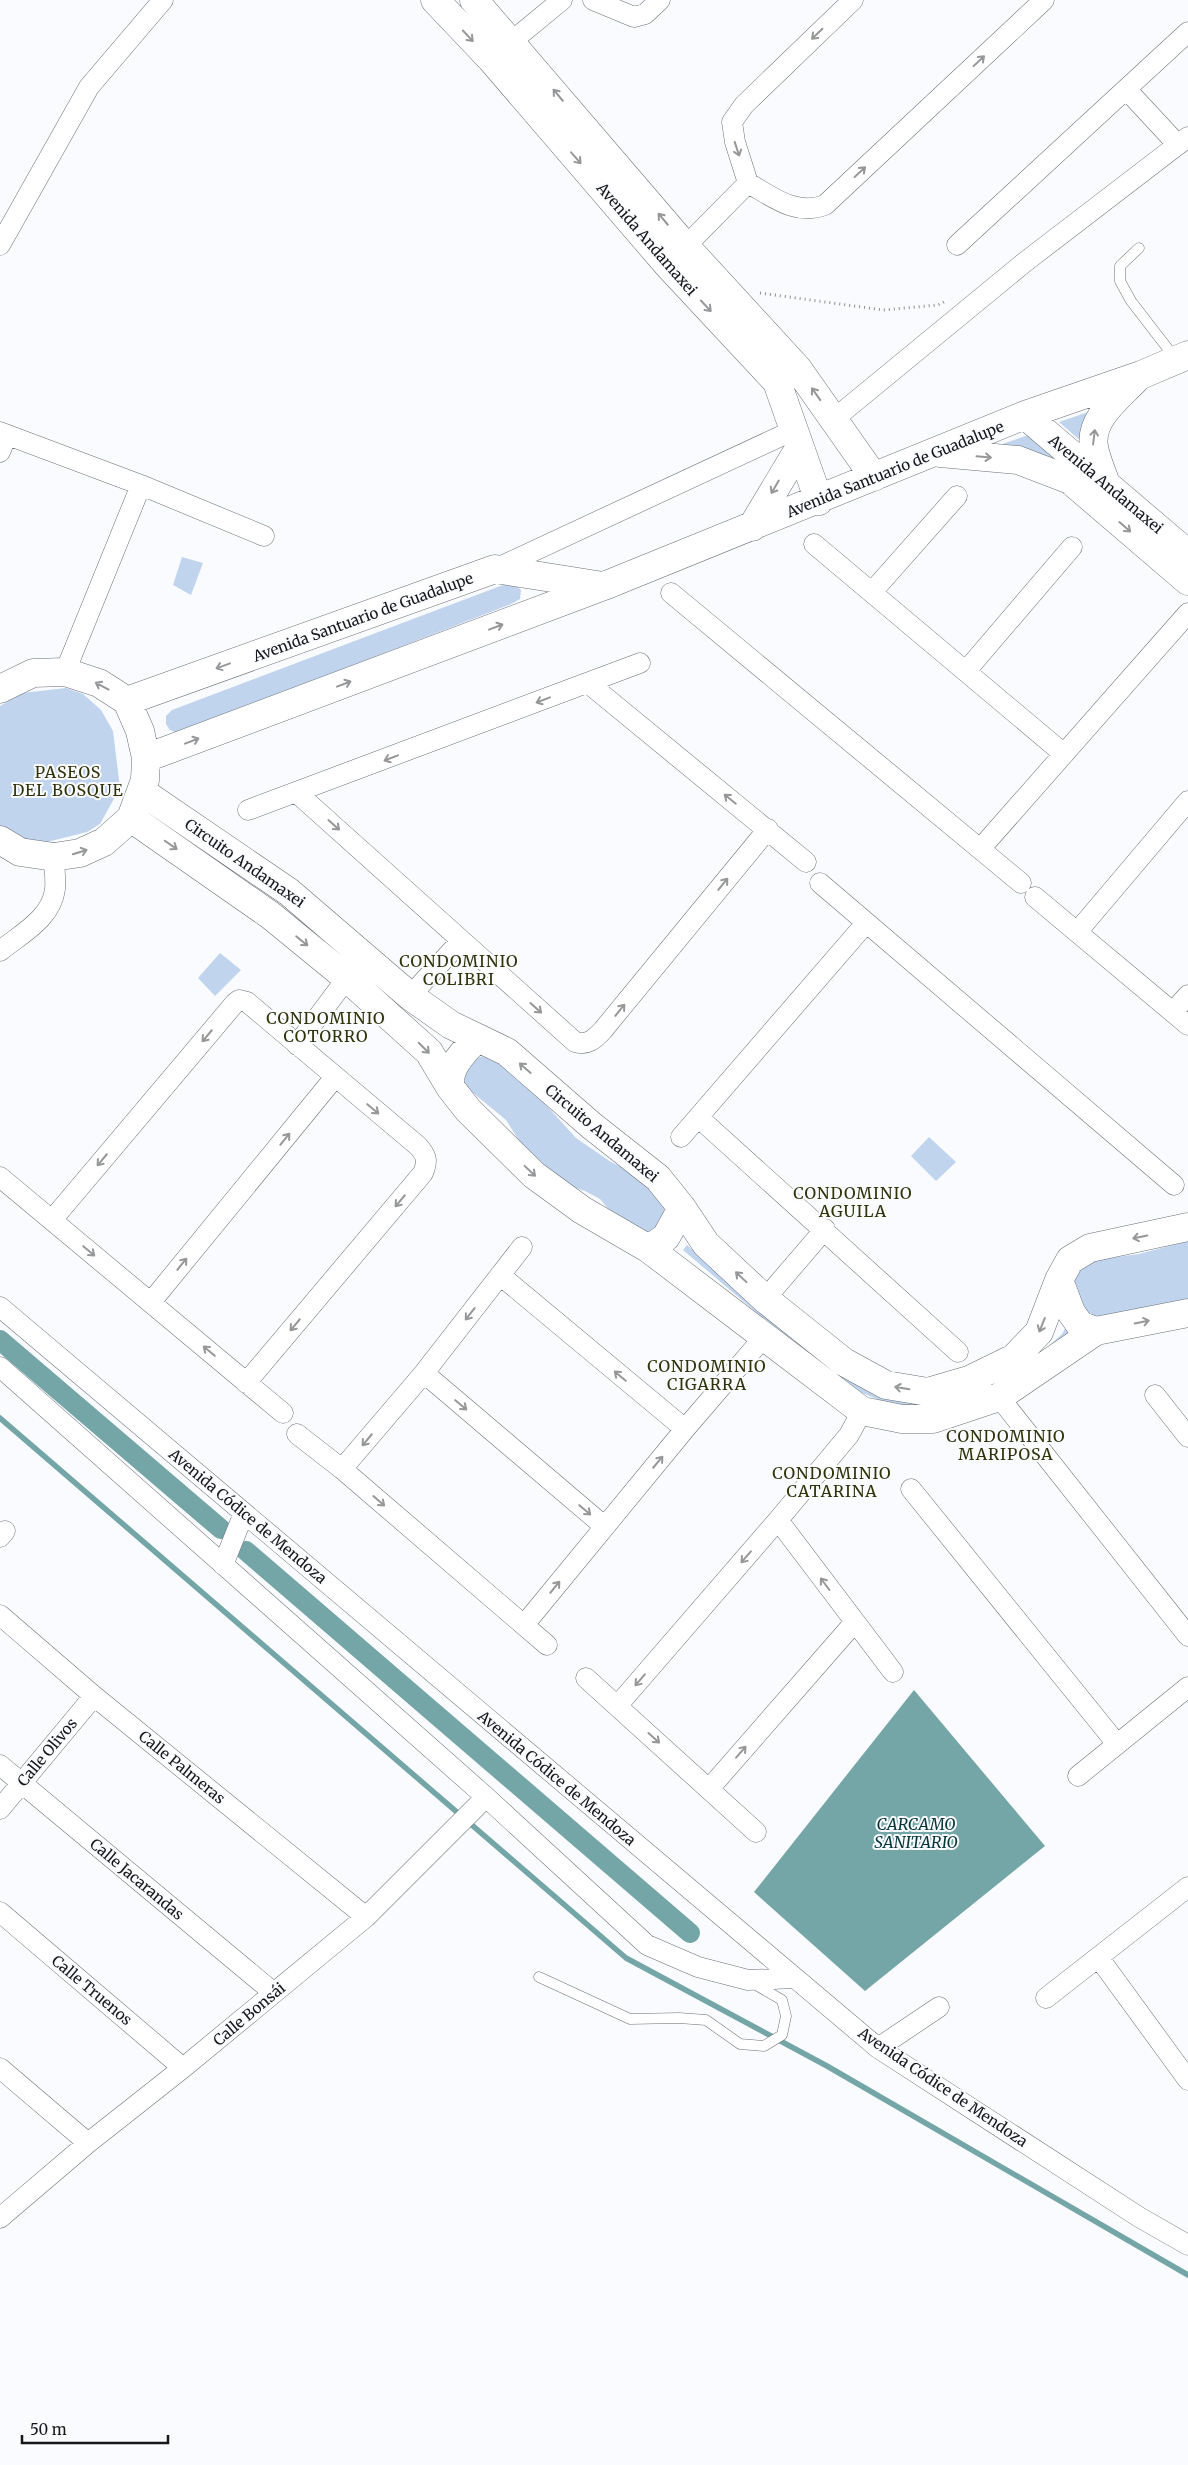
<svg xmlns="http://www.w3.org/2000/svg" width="1188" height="2465" font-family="Merriweather,serif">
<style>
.green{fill:#c0d4ee}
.water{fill:#74a5a7}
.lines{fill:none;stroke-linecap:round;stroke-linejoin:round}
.stream{stroke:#74a5a7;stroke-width:5.5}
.canal{stroke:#74a5a7;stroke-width:20}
.lane-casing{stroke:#6b7177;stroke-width:11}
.street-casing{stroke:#6b7177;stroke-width:21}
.secondary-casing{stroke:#6b7177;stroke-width:29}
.path{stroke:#8d8f91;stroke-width:3;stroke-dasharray:1 4;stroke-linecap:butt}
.lane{stroke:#fff;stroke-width:10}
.street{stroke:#fff;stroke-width:20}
.secondary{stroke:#fff;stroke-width:28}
.oneway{stroke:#969798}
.labels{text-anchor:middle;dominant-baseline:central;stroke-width:4;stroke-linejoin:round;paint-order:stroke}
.street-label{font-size:15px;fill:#151719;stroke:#f9fbfe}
.neighbourhood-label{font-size:16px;letter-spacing:1px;fill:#303209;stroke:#f9fbfe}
.water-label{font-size:16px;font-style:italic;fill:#033538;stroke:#f9fbfe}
</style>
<rect width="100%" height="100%" fill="#f9fbfe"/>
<path class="green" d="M1100,408L1090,449L1059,422Z
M1034,433L1081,473L997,446Z
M182,557L203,563L191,595L173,585Z
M513,583L521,590L520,599L511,604L177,733L170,730L166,724V716L172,710L503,585Z
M66,688L83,694L101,710L113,731L120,788L100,824L87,832L43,843L27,841L0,828V706L22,693Z
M220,953L241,970L215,996L198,978Z
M488,1055L517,1073L576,1138L611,1162L642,1177L671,1214L651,1238L618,1221L600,1199L585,1191L558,1182L527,1153L506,1120L466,1087L464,1072L472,1059Z
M929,1137L956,1162L936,1181L911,1156Z
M1188,1241V1306L1094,1318L1080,1307L1072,1275L1088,1261L1139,1254Z
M687,1245L815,1357L850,1380L879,1390L1031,1362L1062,1334L1067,1325L1075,1331L988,1395L933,1410L886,1403L846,1386L814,1361L683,1250Z"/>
<path class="water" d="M914,1690L1045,1846L865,1991L754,1892Z"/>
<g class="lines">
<path class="stream" d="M0,1418L626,1958L827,2066L1188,2275"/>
<path class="canal" d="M0,1340L221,1529
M246,1551L690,1933"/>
<defs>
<path id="lane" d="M1139,248L1120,266V281L1131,301L1175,358
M539,1977L630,2019L679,2018L706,2020L740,2044L764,2046L782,2035L786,2016L782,2000L751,1982"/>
<path id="street" d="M593,0L634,17L645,14L660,0
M853,0L744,105L732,122L735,142L748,183C773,197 795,216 825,205L1044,0
M500,51L562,0
M1126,89L1178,145
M0,245L89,87L163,0
M957,245L1188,32
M676,256L748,183
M834,419L1025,262L1188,137
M0,432L141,485L264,536
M0,452L7,435
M814,544L1064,754
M495,569L794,430
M872,592L957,496
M671,593L1021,883
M966,671L1072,547
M65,672L141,485
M588,683L806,862
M297,793L575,1042C587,1046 595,1039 603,1030L768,829
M248,810L640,663
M981,848L1188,613
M820,883L1174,1185
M1035,897L1188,1025
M1078,931L1188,801
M0,951C21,934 52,918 55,889C56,879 54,867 54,857
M410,996L461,941
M1173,1012L1188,995
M297,1045L347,978
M698,1117L958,1352
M681,1137L866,923
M0,1177L283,1413
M52,1220L235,1003L239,1000L247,1002L418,1146C427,1156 428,1161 423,1173L246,1383
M500,1275L685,1429
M765,1299L825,1229
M151,1302L335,1077
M0,1307L878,2048L1139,2217L1188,2245
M0,1367L486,1797L647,1945L698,1967L748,1980L794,1978
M424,1373L604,1526
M1155,1395L1188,1437
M999,1397L1188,1636
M297,1434L342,1469L547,1645
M342,1469L424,1373L522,1247
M911,1489L1117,1744
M778,1520L893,1672
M0,1537L5,1531
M223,1565L244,1513
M0,1615L94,1696L366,1917
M524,1625L685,1429L764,1337
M586,1678L756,1832
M618,1705L778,1520L849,1435L862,1411
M0,1765L274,1993
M1078,1776L1188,1687
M709,1789L854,1623
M0,1809L94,1696
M0,1912L183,2068
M1099,1958L1188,2080
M1046,1998L1188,1887
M878,2048L939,2007
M0,2068L88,2143
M0,2218L88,2143L183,2068L366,1917L486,1797"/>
<path id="secondary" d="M435,0L491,59L667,264L777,382L819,501
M474,0L686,247L798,369L874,477
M1025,415L1188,554
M940,453L1018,460L1070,480L1188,581
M1106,484C1102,472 1096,459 1094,447C1089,419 1118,398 1135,380
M752,527L800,447
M0,689L33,673L65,672L99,683L127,701L140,731L146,758L145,780L131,818L104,842L80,853L54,857L20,852L0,840
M127,701L495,569L603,586
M146,758L604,586L1025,415L1141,375L1188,355
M141,791L289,892L410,996L451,1025L507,1052L592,1126L658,1178L682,1208L706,1244L765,1299L844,1362L886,1385L928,1392L969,1380L1014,1358L1039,1332L1059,1280L1070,1260L1090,1248L1188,1227
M131,818L270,915L347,978L429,1052L450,1087L468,1110L534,1175L582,1210L649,1249L862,1411L902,1419H933L999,1397L1096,1331L1188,1313
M450,1087C448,1066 464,1052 477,1038
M649,1249L666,1237L682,1208
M1059,1280L1071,1312L1080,1325L1096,1331"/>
</defs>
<use href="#lane" class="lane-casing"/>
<use href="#street" class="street-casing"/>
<use href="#secondary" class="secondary-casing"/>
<path class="path" d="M760,293L883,310L938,305L944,302"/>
<use href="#lane" class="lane"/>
<use href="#street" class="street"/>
<use href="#secondary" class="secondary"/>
</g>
<defs><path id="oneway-shaft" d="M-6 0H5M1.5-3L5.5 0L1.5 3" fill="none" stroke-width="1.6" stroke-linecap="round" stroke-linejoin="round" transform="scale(1.25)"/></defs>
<g class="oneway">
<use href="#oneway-shaft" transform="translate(817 34) rotate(136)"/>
<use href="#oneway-shaft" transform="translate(468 36) rotate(47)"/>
<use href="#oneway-shaft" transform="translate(979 61) rotate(-43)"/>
<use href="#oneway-shaft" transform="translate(558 95) rotate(-130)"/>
<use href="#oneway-shaft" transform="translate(737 149) rotate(72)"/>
<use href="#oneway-shaft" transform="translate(576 158) rotate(49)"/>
<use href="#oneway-shaft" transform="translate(860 172) rotate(-43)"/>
<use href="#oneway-shaft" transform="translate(663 219) rotate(-130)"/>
<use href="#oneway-shaft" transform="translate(706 306) rotate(47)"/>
<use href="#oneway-shaft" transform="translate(816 394) rotate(-125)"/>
<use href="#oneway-shaft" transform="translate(1094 437) rotate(-83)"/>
<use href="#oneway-shaft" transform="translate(984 457) rotate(5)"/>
<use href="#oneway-shaft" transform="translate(775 487) rotate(120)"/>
<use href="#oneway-shaft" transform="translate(1125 527) rotate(41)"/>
<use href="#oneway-shaft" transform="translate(496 627) rotate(-21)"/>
<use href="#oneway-shaft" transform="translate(223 666) rotate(160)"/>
<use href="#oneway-shaft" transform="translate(344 684) rotate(-21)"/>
<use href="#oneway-shaft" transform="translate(102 686) rotate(-152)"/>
<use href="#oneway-shaft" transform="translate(543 700) rotate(159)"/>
<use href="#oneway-shaft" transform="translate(192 741) rotate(-21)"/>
<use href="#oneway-shaft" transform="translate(391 758) rotate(159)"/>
<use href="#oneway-shaft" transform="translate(730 799) rotate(-141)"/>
<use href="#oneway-shaft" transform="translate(334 825) rotate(42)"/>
<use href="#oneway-shaft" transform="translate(171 845) rotate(35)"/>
<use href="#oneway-shaft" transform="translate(80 852) rotate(-17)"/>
<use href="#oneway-shaft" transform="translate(723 884) rotate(-51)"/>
<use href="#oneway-shaft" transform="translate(302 941) rotate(39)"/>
<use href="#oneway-shaft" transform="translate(536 1008) rotate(42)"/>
<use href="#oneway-shaft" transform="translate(620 1010) rotate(-51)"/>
<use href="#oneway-shaft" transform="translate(207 1036) rotate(130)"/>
<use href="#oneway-shaft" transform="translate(424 1048) rotate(45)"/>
<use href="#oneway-shaft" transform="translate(525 1068) rotate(-139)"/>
<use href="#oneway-shaft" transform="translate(373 1109) rotate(40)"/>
<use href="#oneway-shaft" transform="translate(285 1139) rotate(-51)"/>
<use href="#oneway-shaft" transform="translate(102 1160) rotate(130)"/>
<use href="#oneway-shaft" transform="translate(530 1171) rotate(43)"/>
<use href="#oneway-shaft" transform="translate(400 1201) rotate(130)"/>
<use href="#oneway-shaft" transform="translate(1140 1237) rotate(168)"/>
<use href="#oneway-shaft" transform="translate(89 1251) rotate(40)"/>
<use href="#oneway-shaft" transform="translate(182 1264) rotate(-51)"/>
<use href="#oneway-shaft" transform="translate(741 1277) rotate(-137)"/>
<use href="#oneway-shaft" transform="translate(470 1314) rotate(128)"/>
<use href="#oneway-shaft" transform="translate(1142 1322) rotate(-11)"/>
<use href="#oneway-shaft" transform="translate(295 1325) rotate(130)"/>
<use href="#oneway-shaft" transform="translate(1042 1325) rotate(112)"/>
<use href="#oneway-shaft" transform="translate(209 1351) rotate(-140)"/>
<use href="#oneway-shaft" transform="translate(620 1376) rotate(-140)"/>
<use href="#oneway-shaft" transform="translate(902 1388) rotate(-171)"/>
<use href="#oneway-shaft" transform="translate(461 1405) rotate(40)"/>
<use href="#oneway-shaft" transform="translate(367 1440) rotate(130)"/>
<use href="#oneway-shaft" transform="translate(658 1462) rotate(-50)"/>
<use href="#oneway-shaft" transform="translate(379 1501) rotate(41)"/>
<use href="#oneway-shaft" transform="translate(585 1510) rotate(40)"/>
<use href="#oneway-shaft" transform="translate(746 1557) rotate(131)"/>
<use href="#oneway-shaft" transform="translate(825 1584) rotate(-127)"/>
<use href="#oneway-shaft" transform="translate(555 1587) rotate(-51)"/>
<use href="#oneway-shaft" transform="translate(640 1680) rotate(131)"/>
<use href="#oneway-shaft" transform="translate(654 1738) rotate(42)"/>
<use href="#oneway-shaft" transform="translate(741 1752) rotate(-49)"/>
</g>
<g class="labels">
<g class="street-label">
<text transform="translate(647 239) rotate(49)">Avenida Andamaxei</text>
<text transform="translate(895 469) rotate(-22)">Avenida Santuario de Guadalupe</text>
<text transform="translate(1106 484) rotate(40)">Avenida Andamaxei</text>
<text transform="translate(363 617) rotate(-20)">Avenida Santuario de Guadalupe</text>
<text transform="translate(245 863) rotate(35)">Circuito Andamaxei</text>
<text transform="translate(602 1133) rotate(40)">Circuito Andamaxei</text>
<text transform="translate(248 1516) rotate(40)">Avenida Códice de Mendoza</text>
<text transform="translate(47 1752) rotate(-50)">Calle Olivos</text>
<text transform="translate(182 1767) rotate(39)">Calle Palmeras</text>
<text transform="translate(557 1778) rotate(40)">Avenida Códice de Mendoza</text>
<text transform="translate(137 1879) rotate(40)">Calle Jacarandas</text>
<text transform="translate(92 1990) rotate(40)">Calle Truenos</text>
<text transform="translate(249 2014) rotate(-40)">Calle Bonsái</text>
<text transform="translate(943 2087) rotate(34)">Avenida Códice de Mendoza</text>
</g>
<g class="neighbourhood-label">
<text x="68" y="772">PASEOS<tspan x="68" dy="18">DEL BOSQUE</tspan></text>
<text x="459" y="961">CONDOMINIO<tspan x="459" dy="18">COLIBRI</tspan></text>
<text x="326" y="1018">CONDOMINIO<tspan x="326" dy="18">COTORRO</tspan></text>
<text x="853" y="1193">CONDOMINIO<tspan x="853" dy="18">AGUILA</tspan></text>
<text x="707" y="1366">CONDOMINIO<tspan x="707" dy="18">CIGARRA</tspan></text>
<text x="1006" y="1436">CONDOMINIO<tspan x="1006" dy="18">MARIPOSA</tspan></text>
<text x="832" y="1473">CONDOMINIO<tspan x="832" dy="18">CATARINA</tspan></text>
</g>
<g class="water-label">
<text x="916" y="1824">CARCAMO<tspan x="916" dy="18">SANITARIO</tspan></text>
</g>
</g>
<path d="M22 2435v8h146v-8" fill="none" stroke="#151719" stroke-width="2.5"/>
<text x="30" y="2435" font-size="15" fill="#151719" stroke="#f9fbfe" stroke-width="4" paint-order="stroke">50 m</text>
</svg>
